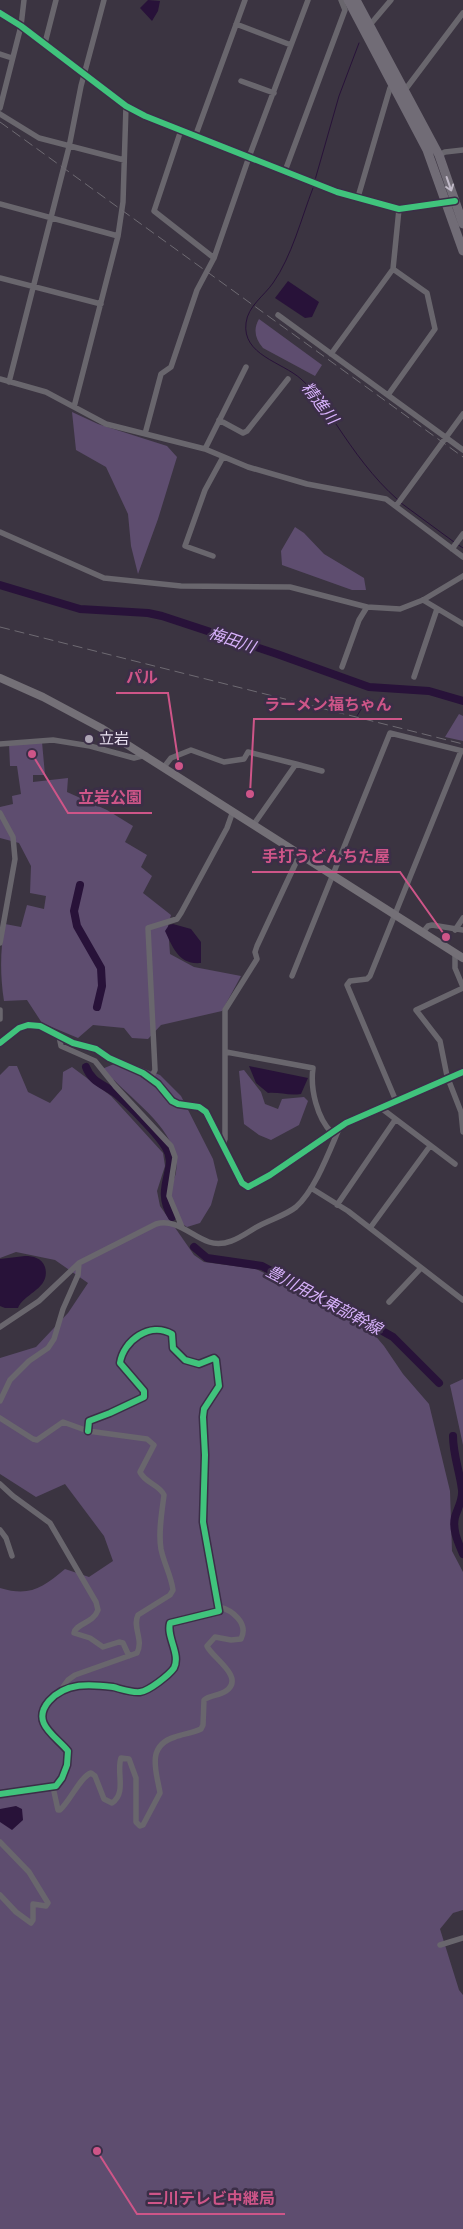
<svg xmlns="http://www.w3.org/2000/svg" width="463" height="2229" font-family="'Work Sans','Noto Sans JP',sans-serif">
<style>
.green{fill:#5e4d6f}
.water{fill:#281239}
.lines{fill:none;stroke-linecap:round;stroke-linejoin:round}
.stream{stroke:#281239;stroke-width:1}
.river{stroke:#281239;stroke-width:8}
.minor{stroke:#69666d;stroke-width:5.5}
.major{stroke:#747077;stroke-width:8}
.highway{stroke:#716c76;stroke-width:9}
.rail{stroke:#6e6a72;stroke-width:1;stroke-dasharray:10 5;stroke-linecap:butt}
.cycleway-casing{stroke:#3b2e47;stroke-width:9}
.cycleway{stroke:#40c37c;stroke-width:6}
.oneway{stroke:#c0b9c7}
.poi-dot{fill:#ada5b4;stroke:#3b2e47;stroke-width:2}
.labels{text-anchor:middle;dominant-baseline:central;stroke-width:5;stroke-linejoin:round;paint-order:stroke}
.poi-label{font-size:15px;fill:#eae2f2;stroke:#3b2e47;text-anchor:start}
.water-label{font-size:16px;font-style:italic;fill:#d7b1fb;stroke:#3b2e47}
.leader{fill:none;stroke:#ce5588;stroke-width:2}
.callout-dot{fill:#ce5588;stroke:#3b2e47;stroke-width:2}
.callout-label{font-size:16px;text-anchor:middle;font-weight:bold;fill:#ce5588;stroke:#3b2e47;stroke-width:5;stroke-linejoin:round;paint-order:stroke}
</style>
<rect width="100%" height="100%" fill="#3b3441"/>
<path class="green" d="M259,319L322,365L315,376L263,348C255,339 253,329 259,319Z
M72,412L98,424L167,446L177,457L158,519L138,574L131,546L128,514L106,467L76,450Z
M295,527L304,533L324,554L364,578L366,590H352L282,565L281,551Z
M459,714L463,716V741L445,737Z
M42,742L45,775H33V782L68,778L67,792L107,810L133,826L125,842L147,855L141,867L152,876L143,893L171,915L168,926L170,954L194,967L241,976L222,1011L161,1025L148,1039L132,1038L124,1028L93,1025L78,1038L42,1023L27,1000L4,1001C0,975 0,950 5,924L21,927L27,905L44,909L46,896L30,893L31,866L19,843L0,838V807L13,804L12,796L21,794L17,766H10L9,744Z
M114,1064L137,1066L160,1075L181,1096L213,1159L218,1180L211,1205L200,1223L187,1227L178,1221L166,1193C170,1186 175,1179 176,1172C182,1135 137,1104 114,1080L107,1078L102,1069Z
M9,1066H17L28,1092L50,1103L62,1089L63,1072L72,1067L111,1096L163,1153L165,1166L157,1191L160,1206L194,1255L204,1262L256,1269L297,1289L373,1333L384,1346L403,1374L429,1404L450,1491L452,1551L463,1572V1910L453,1913L440,1929L459,1990L463,1995V2229H0V1588C30,1597 42,1588 65,1569L89,1577L113,1561L104,1536L65,1484L36,1497L0,1474V1358L36,1347L68,1313L88,1283L55,1260L16,1252L0,1258V1075Z
M244,1070L261,1092L265,1104L278,1109L282,1099L304,1097L308,1101L299,1125L271,1140L259,1135L244,1124L239,1071Z
M463,1379V1445L450,1385Z"/>
<path class="water" d="M148,0L160,1L158,11L152,21L140,8Z
M288,281L319,302L312,317L305,318L275,298Z
M173,924L191,929L201,942V963C179,965 173,948 165,931L169,925Z
M249,1066L308,1078L301,1094C288,1096 280,1092 268,1093L256,1083Z
M25,1256C33,1256 42,1258 45,1267C51,1289 24,1293 18,1308H5L0,1306V1259Z
M16,1806L22,1809L23,1820L12,1830L0,1822V1809Z"/>
<g class="lines">
<path class="stream" d="M315,180L339,96L359,43
M313,188C301,219 292,256 273,283C264,296 248,306 246,323C242,355 282,362 301,379C315,391 325,409 336,424C354,451 373,478 398,500
M401,503L454,542
M457,544L463,548
M357,716L368,698"/>
<path class="river" d="M0,585L80,609L148,613L162,616L277,654L369,687L429,691L463,701
M80,885L74,911L77,926L101,968L102,986L97,1007
M86,1067C92,1083 104,1084 116,1094C128,1104 159,1135 166,1148C179,1168 153,1187 172,1217
M194,1247L207,1258L262,1266L377,1328L393,1337L439,1383
M453,1436C453,1455 460,1472 462,1490C463,1500 458,1507 455,1517C452,1530 458,1542 463,1554"/>
<path class="minor" d="M0,13L21,26L126,106L145,116L337,192L399,209L448,203
M236,24L291,45
M369,26L391,0
M45,43L56,0
M0,54L12,58
M241,81L274,93
M405,90L463,13
M0,108L21,26L24,0
M0,114L39,138L124,160
M181,130L154,211L214,258
M195,137L245,0
M439,155L445,152L463,150
M285,171L345,10L341,0
M358,197L390,88L394,86
M0,204L118,236
M0,278L101,304
M278,315L463,450
M331,354L393,269L399,209
M0,379L46,392L106,424L205,449L248,467L307,484L386,499L463,557
M9,382L69,147L81,86L104,0
M388,395L435,329L427,293L393,269
M74,407L118,236L123,202L126,106
M219,420L243,433L247,431L288,379
M145,434L161,374L171,367L197,290L214,258L249,157L308,0
M205,449L246,367
M396,506L463,414
M0,532L104,578L181,586L290,587L367,607L400,609L423,600L463,576
M452,549L463,534
M213,556L185,546L205,490L223,457
M423,600L463,624
M342,667L359,620L367,607
M414,677L437,609
M0,744L53,740L90,746L134,758L146,755
M296,764L322,771
M164,767L171,758L191,750L224,762L244,759L248,752L296,764L254,824
M0,813L13,837L15,859L0,943
M455,930L463,918
M423,932L428,926L432,925L463,930
M455,953V968L463,987
M292,976L390,733L463,751
M463,988L416,1010L440,1041L447,1076L461,1112L463,1132
M0,1010V1019
M59,1036L61,1046L95,1061L115,1086L171,1146L175,1157L169,1196L182,1227
M0,1043L19,1028L28,1025L40,1026L73,1043L96,1049L109,1058L143,1073L158,1084L172,1101L178,1104L199,1107L206,1112L242,1183L248,1187L270,1175L346,1123L463,1072
M226,1052L313,1068C310,1089 317,1118 332,1133
M151,1078L155,1070L148,928L177,919L181,913L227,828L233,811
M396,1101L347,985L350,981L367,979L370,976L461,751
M381,1108L455,1164
M223,1144L225,1139V1010L257,959L255,952L257,946L300,854
M311,1188L348,1211L463,1300
M337,1205L395,1120
M370,1228L430,1146
M389,1302L420,1269
M0,1327L39,1301L79,1263L156,1224C176,1218 191,1236 209,1242C226,1248 242,1236 255,1228C268,1220 285,1216 296,1207C315,1190 329,1152 339,1129
M0,1401L10,1380L29,1361L48,1348L54,1339L63,1309L78,1275L79,1263
M0,1418L33,1439L37,1440L63,1422L88,1431L147,1439L154,1445L140,1472C145,1483 160,1485 164,1495C162,1512 158,1532 161,1549C164,1564 171,1575 173,1590L170,1595L138,1615C132,1627 144,1640 137,1653L75,1675L68,1680L60,1691
M0,1484L13,1496L50,1523L96,1602L98,1610C93,1624 76,1623 74,1633L90,1638L103,1647L119,1642L123,1643L129,1656
M0,1530L6,1538L12,1556
M53,1787L58,1810H60C70,1801 81,1776 91,1773L95,1776L104,1799L112,1803C127,1793 116,1772 121,1758L129,1759L136,1778V1822L140,1826L143,1825L160,1793C157,1773 145,1746 175,1737C183,1734 193,1733 201,1729L203,1725L204,1700C210,1695 219,1696 226,1691C246,1677 211,1657 207,1646L215,1637L231,1640L241,1639C249,1623 232,1610 219,1607
M0,1794L56,1786L62,1778L67,1765L68,1751C56,1736 30,1723 49,1701C66,1682 90,1684 113,1687C121,1689 132,1693 140,1692C149,1691 169,1675 174,1668C181,1654 166,1637 170,1623L219,1611L203,1522L205,1455L203,1417L204,1409L219,1386L216,1360L214,1358L199,1364L185,1360L173,1348L172,1334C150,1321 123,1341 120,1363L144,1391V1397L110,1413L89,1421L88,1431
M0,1842L29,1872L48,1903L46,1906L33,1904V1920L31,1923L16,1912L0,1895
M440,1945L463,1938"/>
<path class="major" d="M0,678L43,697L101,728L463,958"/>
<path class="highway" d="M348,0L427,150L463,251
M356,0L439,155L463,224"/>
<path class="rail" d="M0,122L463,457
M0,627L463,744"/>
<defs>
<path id="cycleway" d="M0,13L21,26L126,106L145,116L337,192L399,209L455,201
M0,1043L19,1028L28,1025L40,1026L73,1043L96,1049L109,1058L143,1073L158,1084L172,1101L178,1104L199,1107L206,1112L242,1183L248,1187L270,1175L346,1123L463,1072
M0,1794L56,1786L62,1778L67,1765L68,1751C56,1736 30,1723 49,1701C66,1682 90,1684 113,1687C121,1689 132,1693 140,1692C149,1691 169,1675 174,1668C181,1654 166,1637 170,1623L219,1611L203,1522L205,1455L203,1417L204,1409L219,1386L216,1360L214,1358L199,1364L185,1360L173,1348L172,1334C150,1321 123,1341 120,1363L144,1391V1397L110,1413L89,1421L88,1431"/>
</defs>
<use href="#cycleway" class="cycleway-casing"/>
<use href="#cycleway" class="cycleway"/>
</g>
<defs><path id="oneway-shaft" d="M-6 0H5M1.5-3L5.5 0L1.5 3" fill="none" stroke-width="1.6" stroke-linecap="round" stroke-linejoin="round" transform="scale(1.25)"/></defs>
<use class="oneway" href="#oneway-shaft" transform="translate(449 184) rotate(71)"/>
<circle class="poi-dot" cx="89" cy="739" r="5"/>
<g class="labels">
<g class="poi-label">
<text x="99" y="739">立岩</text>
</g>
<g class="water-label">
<text transform="translate(320 403) rotate(52)">精進川</text>
<text transform="translate(232 640) rotate(19)">梅田川</text>
<text transform="translate(324 1300) rotate(28)">豊川用水東部幹線</text>
</g>
</g>
<path class="leader" d="M179 766L168 693H116M250 794L254 719H402M32 754L68 813H152M446 937L400 872H252M97 2151L137 2214H285"/>
<g class="callout-dot">
<circle cx="179" cy="766" r="5"/>
<circle cx="250" cy="794" r="5"/>
<circle cx="32" cy="754" r="5"/>
<circle cx="446" cy="937" r="5"/>
<circle cx="97" cy="2151" r="5"/>
</g>
<g class="callout-label">
<text x="142" y="683">パル</text>
<text x="328" y="710">ラーメン福ちゃん</text>
<text x="110" y="803">立岩公園</text>
<text x="326" y="862">手打うどんちた屋</text>
<text x="211" y="2204">二川テレビ中継局</text>
</g>
</svg>
